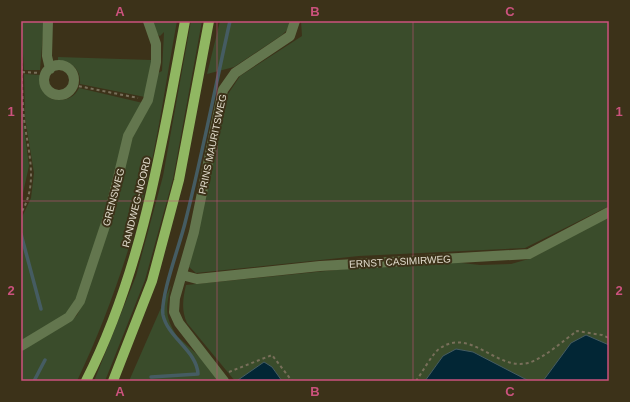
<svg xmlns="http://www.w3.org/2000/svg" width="630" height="402" font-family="Arial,sans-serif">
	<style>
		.green { fill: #3a4c2b }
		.water { fill: #022635; stroke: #455c62 }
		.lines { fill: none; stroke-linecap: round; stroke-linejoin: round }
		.stream { stroke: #455c62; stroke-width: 3.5 }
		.path { stroke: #786f5a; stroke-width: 2; stroke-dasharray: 3 3; stroke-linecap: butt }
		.minor { stroke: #63764e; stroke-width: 10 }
		.major { stroke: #90b762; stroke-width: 10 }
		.grid { fill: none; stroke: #cb527d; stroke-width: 1; stroke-opacity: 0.55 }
		.labels { text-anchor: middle; stroke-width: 4; stroke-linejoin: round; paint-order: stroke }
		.street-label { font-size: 10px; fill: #e1dbcc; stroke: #3c3219 }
		.neatline { fill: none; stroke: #cb527d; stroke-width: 1.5 }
		.grid-label { font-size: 13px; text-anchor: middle; font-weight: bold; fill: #cb527d }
	</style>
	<rect width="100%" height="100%" fill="#3c3219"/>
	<path class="green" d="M 21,21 L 44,21 L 40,70 L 24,70 Z
		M 151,21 L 177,21 C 166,80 158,141 143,199 C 126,262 105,322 77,381 L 21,381 L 21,351 L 73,319 L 77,315 L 84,302 L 133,136 L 151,104 L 158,73 L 162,71 L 164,32 L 160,36 L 156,34 Z
		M 191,21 L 202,21 L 173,179 L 145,280 L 105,381 L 94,381 L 136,276 L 163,176 Z
		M 220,21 L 291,21 L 287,30 L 282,35 L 234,67 L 207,74 Z
		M 301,21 L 609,21 L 609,206 L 525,248 L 359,256 L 196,273 L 189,267 L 228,94 L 240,76 L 302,36 Z
		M 58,57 L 152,60 L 145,97 L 80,84 C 81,69 72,62 58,60 Z
		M 24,74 L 41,75 L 41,88 L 51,99 C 63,101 73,100 79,88 L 143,103 L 79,294 L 66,314 L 21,341 L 21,219 L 31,198 L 34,173 L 25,118 Z
		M 21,103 L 29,166 L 21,202 Z
		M 609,215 L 609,345 L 586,335 L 571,343 L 543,381 L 529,381 L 473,352 L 443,356 L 425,381 L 282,381 L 272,367 L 239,380 L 239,381 L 235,381 L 187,323 C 181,310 183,298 186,285 L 435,260 L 480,265 L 511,264 L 532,258 Z
		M 171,285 C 166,308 164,316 177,336 L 211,367 L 222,381 L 129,381 Z"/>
	<path class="water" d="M 586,335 L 609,345 L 609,381 L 543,381 L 571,343 Z
		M 456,349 L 473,352 L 529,381 L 425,381 L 443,356 Z
		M 264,362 L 272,367 L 282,381 L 239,381 L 238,380 Z"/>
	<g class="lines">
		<path class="stream" d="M 21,234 L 41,309
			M 151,377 L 198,374 C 197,351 168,338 163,315 C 160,297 180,244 185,223 C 202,156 215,88 230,21
			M 34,381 L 45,360"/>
		<path class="path" d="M 21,54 C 22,76 22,98 24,119 C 28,152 39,183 21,213
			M 22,72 L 40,73
			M 73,85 L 138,98
			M 229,372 L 272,355 L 292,381
			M 416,381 C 422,373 432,354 439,349 C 470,326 496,371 528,363 C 543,359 564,340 577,331 L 602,335 L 609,338"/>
		<path class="minor" d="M 48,21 L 47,56 L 50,69
			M44 80a15 15 0 1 1 30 0a15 15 0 1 1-30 0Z
			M 182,275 L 197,279 L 320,266 L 529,254 L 609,212
			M 21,346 L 69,317 L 80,301 L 110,211 L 128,136 L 148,100 L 156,62 L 156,44 L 148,21
			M 224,381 L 179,323 L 174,312 L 175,298 L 194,232 L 223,90 L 235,73 L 290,36 L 295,21"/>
		<path class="major" d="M 86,381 C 143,269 162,143 185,21
			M 113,381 L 152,281 L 179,180 L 209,21"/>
	</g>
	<path class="grid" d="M 217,21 L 217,381M 413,21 L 413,381M 21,201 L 609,201"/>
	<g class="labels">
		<g class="street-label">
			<text transform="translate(212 144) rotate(-78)" y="4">PRINS MAURITSWEG</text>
			<text transform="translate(113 197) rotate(-75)" y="4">GRENSWEG</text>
			<text transform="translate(136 202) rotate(-76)" y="4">RANDWEG-NOORD</text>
			<text transform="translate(400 261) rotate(-3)" y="4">ERNST CASIMIRWEG</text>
		</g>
	</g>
	<rect width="630" height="402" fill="none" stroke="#3c3219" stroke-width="44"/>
	<rect x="22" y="22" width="586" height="358" class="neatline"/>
	<g class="grid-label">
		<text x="120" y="16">A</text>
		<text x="315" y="16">B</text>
		<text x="510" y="16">C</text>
		<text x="11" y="116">1</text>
		<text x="619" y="116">1</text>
		<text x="11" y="295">2</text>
		<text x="619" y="295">2</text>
		<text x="120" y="396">A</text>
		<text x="315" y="396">B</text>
		<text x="510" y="396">C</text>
	</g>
</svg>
